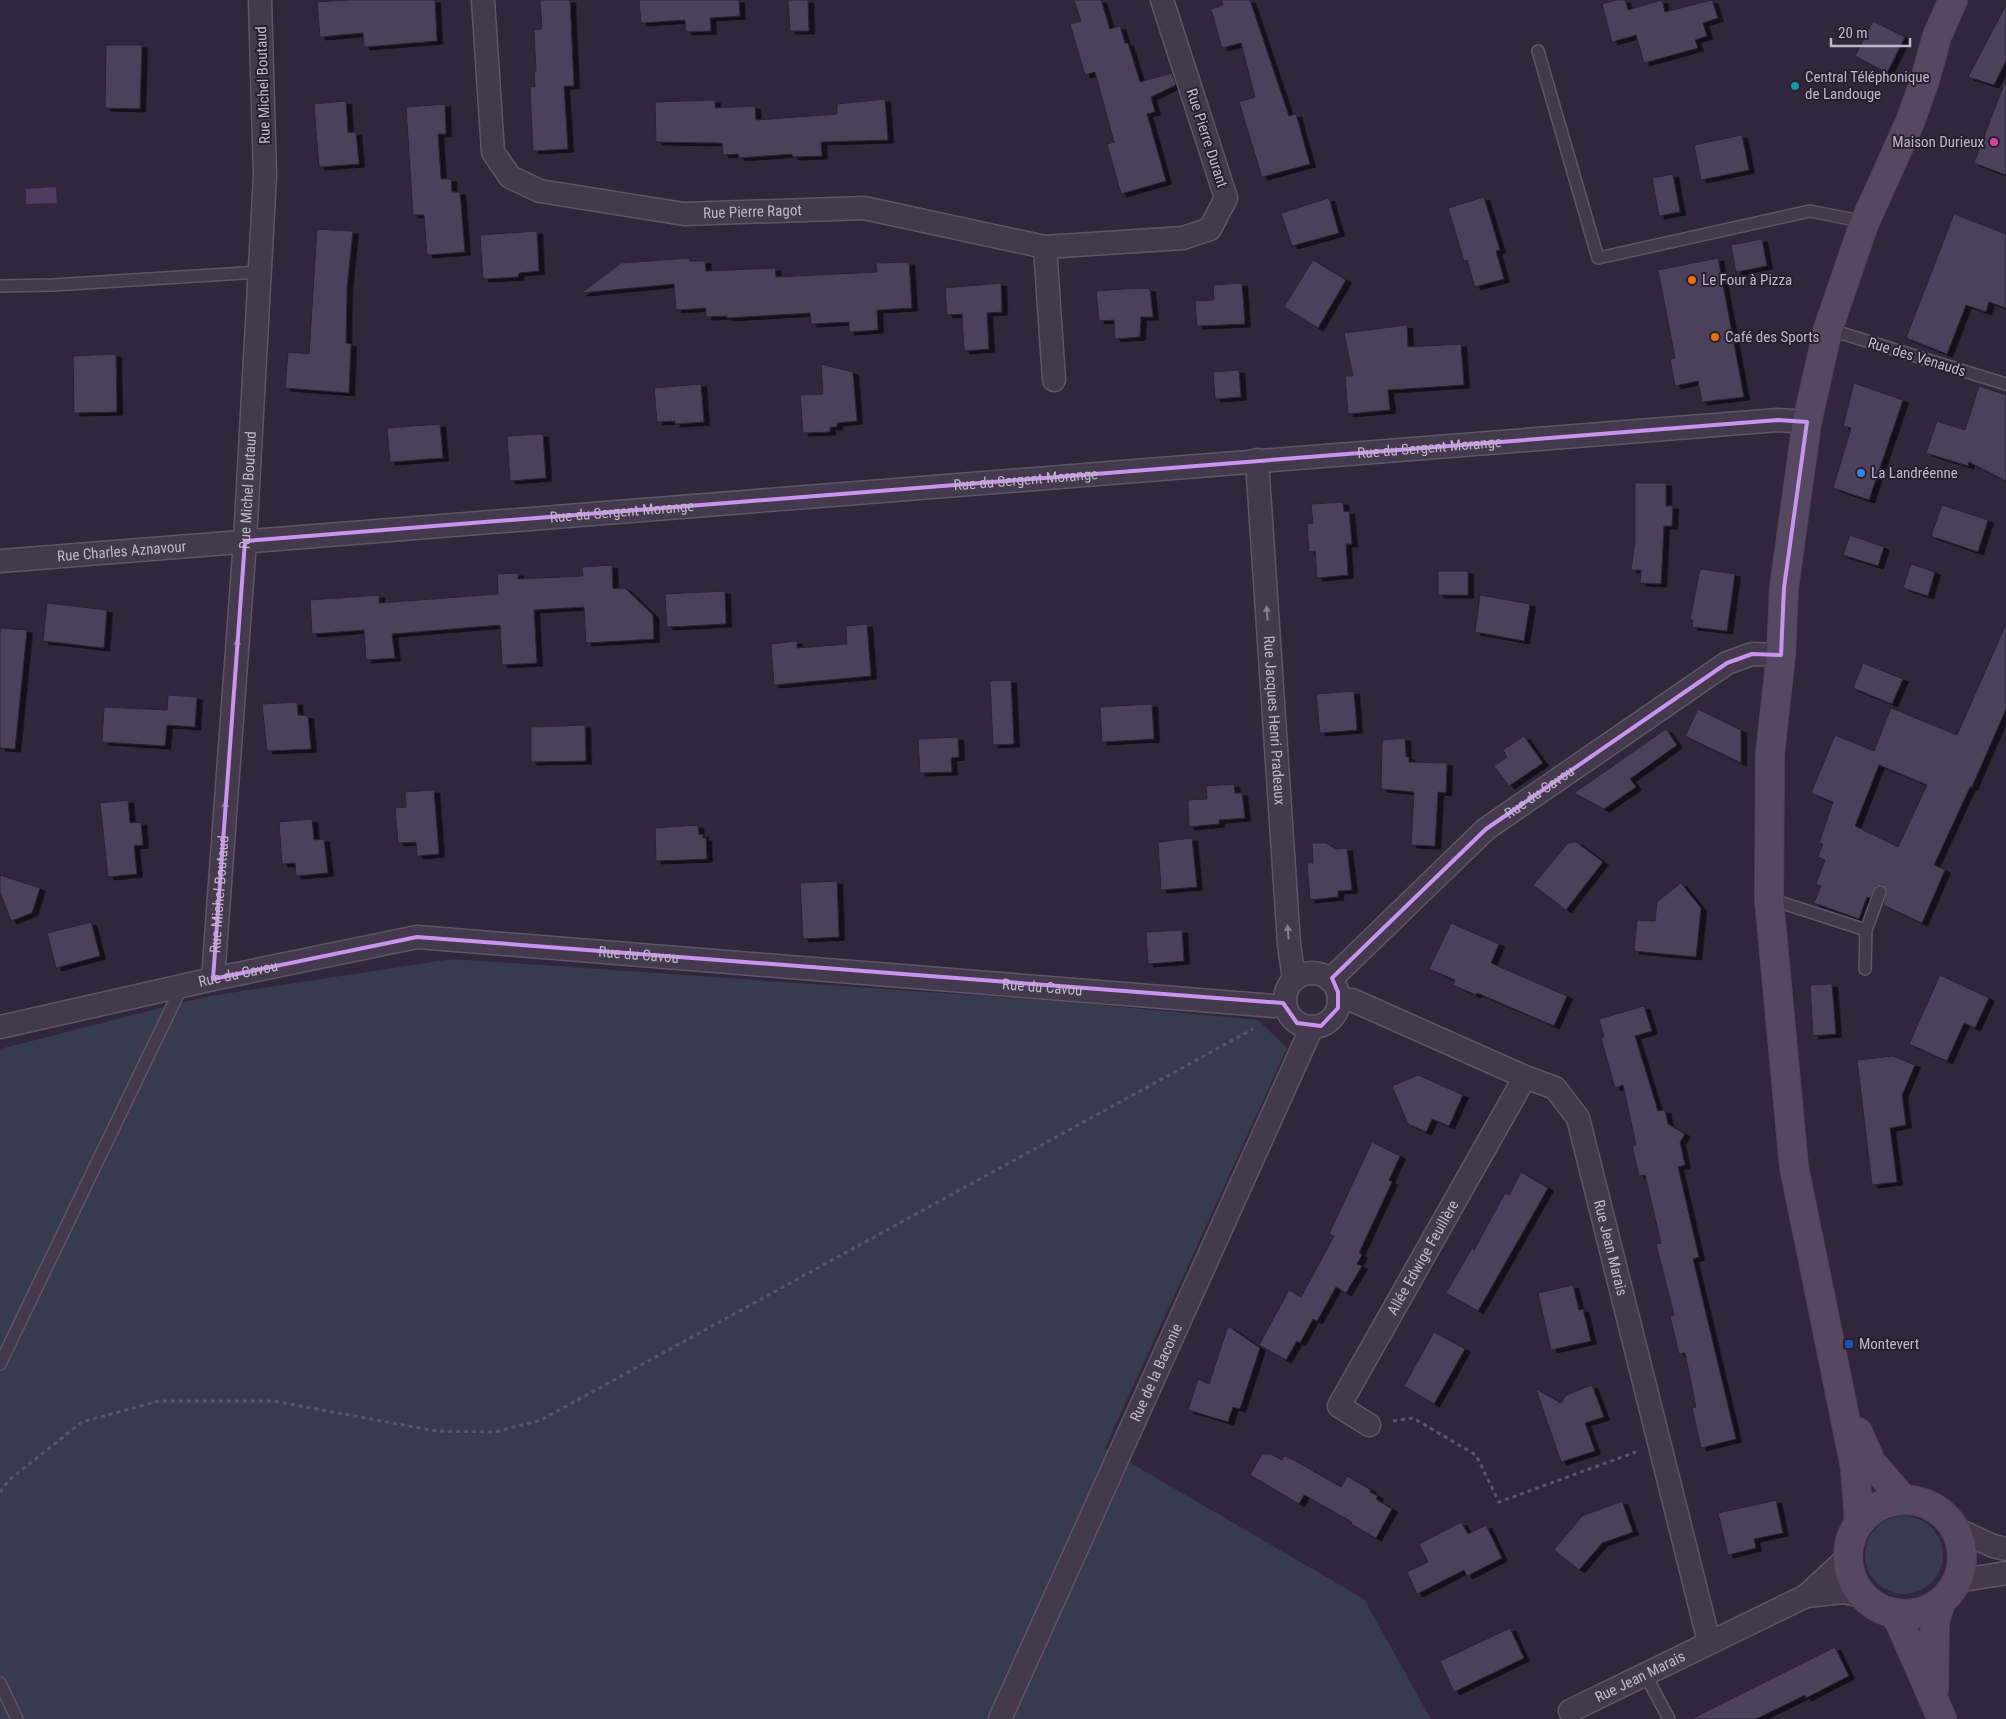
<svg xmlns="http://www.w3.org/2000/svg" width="2006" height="1719" font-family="'Roboto Condensed',sans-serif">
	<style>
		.green { fill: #363b4e }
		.water { fill: #4f3a60 }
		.building { fill: #4e415a; stroke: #2c2134; fill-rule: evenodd; filter: url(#shadow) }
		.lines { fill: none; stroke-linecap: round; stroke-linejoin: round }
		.service-casing { stroke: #605568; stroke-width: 14 }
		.minor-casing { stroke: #605568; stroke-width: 25 }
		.secondary-casing { stroke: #4e4356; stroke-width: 30 }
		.path { stroke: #59566b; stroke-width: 3; stroke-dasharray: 4 4; stroke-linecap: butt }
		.service { stroke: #453a4d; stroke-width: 11 }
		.minor { stroke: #453a4d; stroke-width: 22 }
		.secondary { stroke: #564860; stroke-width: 28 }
		.oneway { fill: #897e91 }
		.marked { fill: none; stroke: #c993f0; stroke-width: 4; stroke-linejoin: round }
		.culture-dot { fill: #0f9aa8; stroke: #2a1f32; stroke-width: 2 }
		.hotel-dot { fill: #d1479c; stroke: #2a1f32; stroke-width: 2 }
		.food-dot { fill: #e8710a; stroke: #2a1f32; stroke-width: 2 }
		.shop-dot { fill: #3f7fe0; stroke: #2a1f32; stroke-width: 2 }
		.transit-dot { fill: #1a4fb4; stroke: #2a1f32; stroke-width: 2 }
		.labels { text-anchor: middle; stroke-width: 4; stroke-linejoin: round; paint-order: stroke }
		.poi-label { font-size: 15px; fill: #c0b6c8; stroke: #2a1f32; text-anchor: start }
		.street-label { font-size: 15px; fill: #c0b6c8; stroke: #2a1f32 }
	</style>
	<defs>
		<filter id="shadow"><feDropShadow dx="5.5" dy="3" stdDeviation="0" flood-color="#0009"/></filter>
	</defs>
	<rect width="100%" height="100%" fill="#32263d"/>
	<path class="green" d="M 452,959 L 1059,1001 L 1258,1020 L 1287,1048 L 1105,1448 L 1364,1599 L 1431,1719 L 0,1719 L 0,1049 L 204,997 Z
		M1865 1555a39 39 0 1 1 78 0a39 39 0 1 1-78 0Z"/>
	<path class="water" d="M 56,187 L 57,203 L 26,204 L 26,189 Z"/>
	<path class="building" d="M 349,0 L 435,0 L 437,41 L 364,47 L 363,33 L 320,37 L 317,2 Z
		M 540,0 L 570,0 L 574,86 L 564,86 L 568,149 L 533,151 L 530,87 L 535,87 L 534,71 L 536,71 L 534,30 L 542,29 Z
		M 639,0 L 739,0 L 740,16 L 710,18 L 711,31 L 686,32 L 685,20 L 641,23 Z
		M 788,0 L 808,0 L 809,31 L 790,31 Z
		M 1074,0 L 1101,0 L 1110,29 L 1120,26 L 1125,43 L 1128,43 L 1140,82 L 1172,73 L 1176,85 L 1151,97 L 1155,112 L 1147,114 L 1166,181 L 1121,194 L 1107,144 L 1114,142 L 1095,72 L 1085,75 L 1070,24 L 1081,21 Z
		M 1221,0 L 1250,0 L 1289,116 L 1296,114 L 1310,164 L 1262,177 L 1239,102 L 1255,97 L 1241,43 L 1222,48 L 1211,9 L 1223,5 Z
		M 1616,0 L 1625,0 L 1628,10 L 1662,0 L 1665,12 L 1712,0 L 1718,18 L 1703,23 L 1707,36 L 1695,40 L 1698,48 L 1644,63 L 1636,35 L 1612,42 L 1602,4 Z
		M 2006,5 L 2006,61 L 1994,85 L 1968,77 Z
		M 1873,21 L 1905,37 L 1887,73 L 1855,56 Z
		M 106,45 L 142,45 L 140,109 L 105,108 Z
		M 2004,84 L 2006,84 L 2006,175 L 1974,163 Z
		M 885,99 L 888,140 L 821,142 L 822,156 L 793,157 L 792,154 L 739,158 L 738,154 L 723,155 L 722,143 L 656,142 L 655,102 L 715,100 L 715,108 L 755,106 L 756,120 L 837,114 L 837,104 Z
		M 346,101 L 348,133 L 356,132 L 359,164 L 319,167 L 314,104 Z
		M 445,104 L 446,134 L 438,134 L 441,179 L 451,179 L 452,192 L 460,192 L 465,252 L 427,255 L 424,215 L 413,215 L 406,107 Z
		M 1742,135 L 1749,170 L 1701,180 L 1694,145 Z
		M 1673,174 L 1680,212 L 1659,216 L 1652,178 Z
		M 1484,197 L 1500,250 L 1496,251 L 1504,279 L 1475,287 L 1467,260 L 1464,261 L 1448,208 Z
		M 1329,198 L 1339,233 L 1292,246 L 1281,213 Z
		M 1954,214 L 2006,234 L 2006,308 L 1989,302 L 1986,312 L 1966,305 L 1947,354 L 1906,338 Z
		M 317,229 L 353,231 L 347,287 L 346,343 L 351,344 L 349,393 L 285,388 L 288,352 L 309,354 Z
		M 537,231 L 539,271 L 519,273 L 518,277 L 483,279 L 480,235 Z
		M 1762,239 L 1767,266 L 1736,272 L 1731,245 Z
		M 690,258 L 690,261 L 705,261 L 706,271 L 775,268 L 776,277 L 877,272 L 876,263 L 909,262 L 912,308 L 877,310 L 878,330 L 849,332 L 849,322 L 811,324 L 810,313 L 727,318 L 727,316 L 706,317 L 706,308 L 676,310 L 674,284 L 581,293 L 621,263 Z
		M 1718,258 L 1744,397 L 1702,402 L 1698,381 L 1675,386 L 1670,359 L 1675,358 L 1658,270 Z
		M 1313,260 L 1346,280 L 1318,328 L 1284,307 Z
		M 1001,283 L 1002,312 L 987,313 L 989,349 L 964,351 L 962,314 L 947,315 L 945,288 Z
		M 1242,283 L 1245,324 L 1197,326 L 1195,301 L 1214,300 L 1213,285 Z
		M 1139,288 L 1150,289 L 1153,317 L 1141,317 L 1140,337 L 1115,339 L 1114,320 L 1099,321 L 1096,291 Z
		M 1407,325 L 1408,347 L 1461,344 L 1464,385 L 1388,390 L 1390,410 L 1348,414 L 1345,376 L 1353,376 L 1344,333 Z
		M 116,354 L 117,412 L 74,413 L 73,356 Z
		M 821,364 L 853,372 L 857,421 L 837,423 L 837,427 L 830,427 L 830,432 L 803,433 L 800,395 L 823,394 Z
		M 1239,370 L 1241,397 L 1215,399 L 1213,372 Z
		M 1854,383 L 1903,400 L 1869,500 L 1833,488 L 1851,428 L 1843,426 Z
		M 701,384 L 704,422 L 675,424 L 675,421 L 657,422 L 654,388 Z
		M 1979,386 L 2006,395 L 2006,481 L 1969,462 L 1968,466 L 1926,453 L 1937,421 L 1965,430 Z
		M 440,424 L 443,458 L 390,462 L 387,428 Z
		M 543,434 L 546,478 L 510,481 L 507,436 Z
		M 1635,483 L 1666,483 L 1666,506 L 1673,506 L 1672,526 L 1664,526 L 1661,584 L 1640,583 L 1641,570 L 1631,570 L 1635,541 Z
		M 1343,502 L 1344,512 L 1349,511 L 1352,544 L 1346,544 L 1348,575 L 1317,578 L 1315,551 L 1309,552 L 1307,524 L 1313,523 L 1311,504 Z
		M 1942,505 L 1988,520 L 1978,552 L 1931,536 Z
		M 1850,535 L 1884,547 L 1878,566 L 1843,555 Z
		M 1911,564 L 1935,572 L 1928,596 L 1903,588 Z
		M 612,565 L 613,589 L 625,588 L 653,615 L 654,639 L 586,643 L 584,607 L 534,610 L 537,663 L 502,665 L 500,625 L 392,634 L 395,658 L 366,660 L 364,630 L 312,634 L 310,600 L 379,595 L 379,603 L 498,594 L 497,574 L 518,573 L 518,579 L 583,576 L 582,567 Z
		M 1700,569 L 1735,574 L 1727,631 L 1692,627 L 1693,620 L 1690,620 Z
		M 1438,571 L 1468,571 L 1468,595 L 1438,595 Z
		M 725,591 L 726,624 L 667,627 L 665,594 Z
		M 1480,595 L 1530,604 L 1524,641 L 1475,632 Z
		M 47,603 L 107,610 L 104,648 L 43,641 Z
		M 867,624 L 871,676 L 774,685 L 771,644 L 797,641 L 797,648 L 847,644 L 846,626 Z
		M 2006,624 L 2006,709 L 1972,787 L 1970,787 L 1934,865 L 1945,870 L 1922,923 L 1883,905 L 1887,891 L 1882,885 L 1876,886 L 1870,898 L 1867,897 L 1859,919 L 1814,903 L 1821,886 L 1816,884 L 1825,860 L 1818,857 L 1823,844 L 1819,843 L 1833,802 L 1811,793 L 1835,735 L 1874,751 L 1891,708 L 1957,735 ZM 1879,765 L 1927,785 L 1898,847 L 1855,826 Z
		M 0,628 L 27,630 L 15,749 L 0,748 Z
		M 1863,663 L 1903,679 L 1892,704 L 1853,688 Z
		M 1011,680 L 1014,744 L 993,745 L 990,681 Z
		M 1354,691 L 1357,730 L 1320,733 L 1316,694 Z
		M 168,695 L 197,697 L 195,727 L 167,725 L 165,746 L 102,742 L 104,707 L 167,710 Z
		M 297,702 L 298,715 L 308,716 L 311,749 L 267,751 L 262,704 Z
		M 1152,704 L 1154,739 L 1102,742 L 1100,707 Z
		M 1698,709 L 1741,730 L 1741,763 L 1685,736 Z
		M 585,725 L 586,761 L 531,762 L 531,727 Z
		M 1666,729 L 1677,745 L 1630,779 L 1636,787 L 1604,809 L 1574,793 Z
		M 1524,736 L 1543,763 L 1509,786 L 1494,766 L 1507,757 L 1503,750 Z
		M 958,737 L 959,757 L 951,758 L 952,772 L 920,773 L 918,739 Z
		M 1405,738 L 1406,757 L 1409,757 L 1409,762 L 1447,763 L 1446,793 L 1438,792 L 1435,846 L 1411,845 L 1414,792 L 1381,789 L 1382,740 Z
		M 1234,784 L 1235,793 L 1242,793 L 1245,818 L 1219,820 L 1219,824 L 1189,827 L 1188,800 L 1207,799 L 1206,786 Z
		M 434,790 L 439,854 L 417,856 L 416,842 L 398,843 L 395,808 L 406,807 L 405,792 Z
		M 128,800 L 130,823 L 141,822 L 143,845 L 134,846 L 137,874 L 108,877 L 100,803 Z
		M 312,819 L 314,840 L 324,839 L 328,873 L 296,876 L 295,863 L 282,864 L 279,822 Z
		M 698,825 L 699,835 L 703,834 L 703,838 L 706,838 L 707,859 L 656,861 L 655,828 Z
		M 1192,838 L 1197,887 L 1161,890 L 1158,842 Z
		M 1576,842 L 1603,862 L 1566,910 L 1533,885 L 1568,843 Z
		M 1312,843 L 1326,843 L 1336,849 L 1347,848 L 1352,890 L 1338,891 L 1338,897 L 1310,900 L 1307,863 L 1313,863 Z
		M 0,875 L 40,888 L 32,913 L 11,921 L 0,892 Z
		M 837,881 L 839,937 L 803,939 L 800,883 Z
		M 1681,883 L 1701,908 L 1696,957 L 1634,951 L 1637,920 L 1655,921 L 1657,902 Z
		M 91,922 L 100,956 L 56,968 L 47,933 Z
		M 1451,923 L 1499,944 L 1491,963 L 1567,996 L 1554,1026 L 1477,993 L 1476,995 L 1453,985 L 1455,980 L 1429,969 Z
		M 1182,930 L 1184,961 L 1148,964 L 1146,932 Z
		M 1940,975 L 1989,998 L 1975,1028 L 1964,1023 L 1947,1061 L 1909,1044 Z
		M 1832,984 L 1836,1034 L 1813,1036 L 1810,985 Z
		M 1644,1006 L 1652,1031 L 1635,1036 L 1658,1111 L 1665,1110 L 1668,1124 L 1685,1134 L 1680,1142 L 1685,1165 L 1678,1167 L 1699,1257 L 1693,1259 L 1736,1439 L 1701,1448 L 1692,1408 L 1696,1407 L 1685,1353 L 1679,1354 L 1670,1316 L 1674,1315 L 1656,1244 L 1661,1243 L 1645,1175 L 1639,1176 L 1632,1146 L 1636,1145 L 1623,1085 L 1615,1088 L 1601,1038 L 1604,1037 L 1599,1019 Z
		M 1893,1056 L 1915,1065 L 1902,1095 L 1906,1125 L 1890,1128 L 1897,1182 L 1872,1185 L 1857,1060 Z
		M 1418,1075 L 1463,1095 L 1449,1126 L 1432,1119 L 1426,1132 L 1408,1124 L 1392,1086 Z
		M 1372,1142 L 1400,1156 L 1389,1180 L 1392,1182 L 1359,1253 L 1362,1255 L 1357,1264 L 1362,1266 L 1346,1293 L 1336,1287 L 1317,1321 L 1313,1319 L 1300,1343 L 1297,1341 L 1286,1360 L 1259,1345 L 1289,1290 L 1301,1297 L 1334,1236 L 1329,1234 Z
		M 1521,1172 L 1548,1188 L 1478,1311 L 1446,1293 L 1472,1248 L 1474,1250 L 1505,1193 L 1509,1195 Z
		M 1573,1285 L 1579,1310 L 1583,1309 L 1591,1341 L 1551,1350 L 1538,1293 Z
		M 1228,1326 L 1260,1348 L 1240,1409 L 1233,1407 L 1228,1422 L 1188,1410 L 1198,1379 L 1209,1384 Z
		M 1434,1332 L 1465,1349 L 1434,1404 L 1404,1386 Z
		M 1592,1385 L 1604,1417 L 1585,1423 L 1595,1451 L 1561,1462 L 1536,1389 L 1561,1403 L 1566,1395 Z
		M 1262,1454 L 1271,1454 L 1282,1460 L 1284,1456 L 1294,1460 L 1341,1487 L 1347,1476 L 1371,1490 L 1370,1492 L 1378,1496 L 1376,1499 L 1392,1509 L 1376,1538 L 1351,1524 L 1352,1522 L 1304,1495 L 1299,1504 L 1250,1475 Z
		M 1776,1500 L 1783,1533 L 1754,1539 L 1756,1548 L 1728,1555 L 1718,1513 Z
		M 1622,1501 L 1633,1532 L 1602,1543 L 1579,1570 L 1554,1550 L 1582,1516 Z
		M 1461,1522 L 1468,1534 L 1486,1525 L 1502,1558 L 1467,1576 L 1464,1570 L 1417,1594 L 1407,1572 L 1428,1562 L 1419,1544 Z
		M 1510,1628 L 1524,1658 L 1454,1692 L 1440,1661 Z
		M 1835,1647 L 1849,1676 L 1806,1698 L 1805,1695 L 1756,1719 L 1691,1719 Z"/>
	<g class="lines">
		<defs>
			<path id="service" d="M 1538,51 L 1598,258 L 1810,211 L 1850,219 L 1864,224
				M 0,286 L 53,285 L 260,272
				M 1828,329 L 2006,384
				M 1770,899 L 1866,930
				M 1865,969 L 1866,930 L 1880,892
				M 0,1364 L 182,986
				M 1645,1674 L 1669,1719
				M 0,1683 L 17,1719"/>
			<g id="minor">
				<path id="s1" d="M 483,0 L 493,152 L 510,177 L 540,191 L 684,214 L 864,208 L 1045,247 L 1054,380"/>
				<path d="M 1045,247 L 1183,238 L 1210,229 L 1226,198 L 1162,0"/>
				<path id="s2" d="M 1257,460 L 1289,944 L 1294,980"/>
				<path id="s3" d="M 0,561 L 1778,420 L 1807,422"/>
				<circle cx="1312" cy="1000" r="27"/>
				<path id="s4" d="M 213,979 L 245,541 L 265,176 L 260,0"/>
				<path id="s5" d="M 1330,980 L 1486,829 L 1727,663 L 1752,654 L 1781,655"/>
				<path id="s6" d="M 1339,1000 L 1352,1000 L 1525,1077 L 1555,1088 L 1578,1118 L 1709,1642"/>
				<path id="s7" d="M 0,1027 L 213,979 L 417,937 L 1274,1006 L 1285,1003"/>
				<path id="s8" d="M 1369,1425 L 1339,1406 L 1525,1077"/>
				<path d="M 1954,1528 L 1993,1546 L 2006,1549"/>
				<path d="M 1957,1581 L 2006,1573"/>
				<path d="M 1806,1596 L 1848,1557"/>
				<path id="s9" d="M 1570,1711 L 1806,1596 L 1844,1592 L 1863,1596"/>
				<path id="s10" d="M 1000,1719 L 1312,1027"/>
			</g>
			<path id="secondary" d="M 1858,1432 L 1871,1462 L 1903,1499
				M1848 1557a57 57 0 1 1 114 0a57 57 0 1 1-114 0Z
				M 1859,1522 L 1855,1467 L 1794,1167 L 1769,899 L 1770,754 L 1781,655 L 1784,588 L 1807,422 L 1828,329 L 1864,224 L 1910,122 L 1925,80 L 1937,36 L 1953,0
				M 1893,1613 L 1900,1623 L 1942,1719
				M 1934,1689 L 1935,1621 L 1941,1602"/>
		</defs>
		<use href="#service" class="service-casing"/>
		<use href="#minor" class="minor-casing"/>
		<use href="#secondary" class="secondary-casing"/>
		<path class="path" d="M 1393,1421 L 1413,1418 L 1476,1455 L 1499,1502 L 1636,1452
			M 0,1492 L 9,1480 L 82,1422 L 159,1401 L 273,1401 L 436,1431 L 495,1432 L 541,1420 L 1253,1029"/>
		<use href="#service" class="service"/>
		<use href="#minor" class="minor"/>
		<use href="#secondary" class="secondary"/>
	</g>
	<defs><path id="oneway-solid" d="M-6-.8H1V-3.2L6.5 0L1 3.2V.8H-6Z" transform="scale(1.25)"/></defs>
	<g class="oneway">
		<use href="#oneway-solid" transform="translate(1267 613) rotate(-94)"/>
		<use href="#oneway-solid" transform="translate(237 646) rotate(-86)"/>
		<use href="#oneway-solid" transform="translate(225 808) rotate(-86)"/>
		<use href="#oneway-solid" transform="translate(1288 932) rotate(-94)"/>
	</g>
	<path class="marked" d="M 1778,420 L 1807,422 L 1784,588 L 1781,655 L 1752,654 L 1727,663 L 1486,829 L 1332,978 L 1338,992 L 1338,1008 L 1321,1026 L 1297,1023 L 1283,1003 L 417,937 L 213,979 L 245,541 Z"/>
	<circle class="culture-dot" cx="1795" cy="86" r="5"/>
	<circle class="hotel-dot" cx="1994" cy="142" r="5"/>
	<g class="food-dot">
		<circle cx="1692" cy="280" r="5"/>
		<circle cx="1715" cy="337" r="5"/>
	</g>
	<circle class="shop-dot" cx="1861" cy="473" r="5"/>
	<rect class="transit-dot" x="1844" y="1339" width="10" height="10" rx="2.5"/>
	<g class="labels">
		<g class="poi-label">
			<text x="1805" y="82">Central Téléphonique<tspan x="1805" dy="17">de Landouge</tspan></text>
			<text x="1984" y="147" text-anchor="end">Maison Durieux</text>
			<text x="1702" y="285">Le Four à Pizza</text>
			<text x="1725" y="342">Café des Sports</text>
			<text x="1871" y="478">La Landréenne</text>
			<text x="1859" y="1349">Montevert</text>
		</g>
		<g class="street-label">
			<text transform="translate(263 85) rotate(-92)" y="5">Rue Michel Boutaud</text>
			<text transform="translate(1207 138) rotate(72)" y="5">Rue Pierre Durant</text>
			<text dy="5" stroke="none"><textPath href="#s1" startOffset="430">Rue Pierre Ragot</textPath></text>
			<text transform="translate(1917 357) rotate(17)" y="5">Rue des Venauds</text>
			<text dy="5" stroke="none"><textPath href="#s3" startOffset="1434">Rue du Sergent Morange</textPath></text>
			<text dy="5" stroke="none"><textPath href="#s3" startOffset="1029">Rue du Sergent Morange</textPath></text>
			<text dy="5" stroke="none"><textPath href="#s4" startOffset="490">Rue Michel Boutaud</textPath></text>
			<text dy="5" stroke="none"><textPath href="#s3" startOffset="624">Rue du Sergent Morange</textPath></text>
			<text dy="5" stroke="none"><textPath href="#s3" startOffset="122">Rue Charles Aznavour</textPath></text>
			<text dy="5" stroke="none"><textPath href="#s2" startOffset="261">Rue Jacques Henri Pradeaux</textPath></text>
			<text dy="5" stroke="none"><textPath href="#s5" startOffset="282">Rue du Cavou</textPath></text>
			<text dy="5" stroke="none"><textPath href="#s4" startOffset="85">Rue Michel Boutaud</textPath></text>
			<text dy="5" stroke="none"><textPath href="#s7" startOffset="649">Rue du Cavou</textPath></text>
			<text dy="5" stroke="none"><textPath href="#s7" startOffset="244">Rue du Cavou</textPath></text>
			<text dy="5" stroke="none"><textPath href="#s7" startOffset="1054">Rue du Cavou</textPath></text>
			<text dy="5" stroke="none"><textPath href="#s6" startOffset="406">Rue Jean Marais</textPath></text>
			<text dy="5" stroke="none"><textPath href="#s8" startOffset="206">Allée Edwige Feuillère</textPath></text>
			<text dy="5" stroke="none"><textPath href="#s10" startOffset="380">Rue de la Baconie</textPath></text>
			<text dy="5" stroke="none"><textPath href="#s9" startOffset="78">Rue Jean Marais</textPath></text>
		</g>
	</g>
	<path d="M1831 38v8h79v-8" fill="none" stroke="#c0b6c8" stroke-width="2.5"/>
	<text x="1838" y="38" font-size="15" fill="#c0b6c8" stroke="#2a1f32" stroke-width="4" paint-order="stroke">20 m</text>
</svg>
